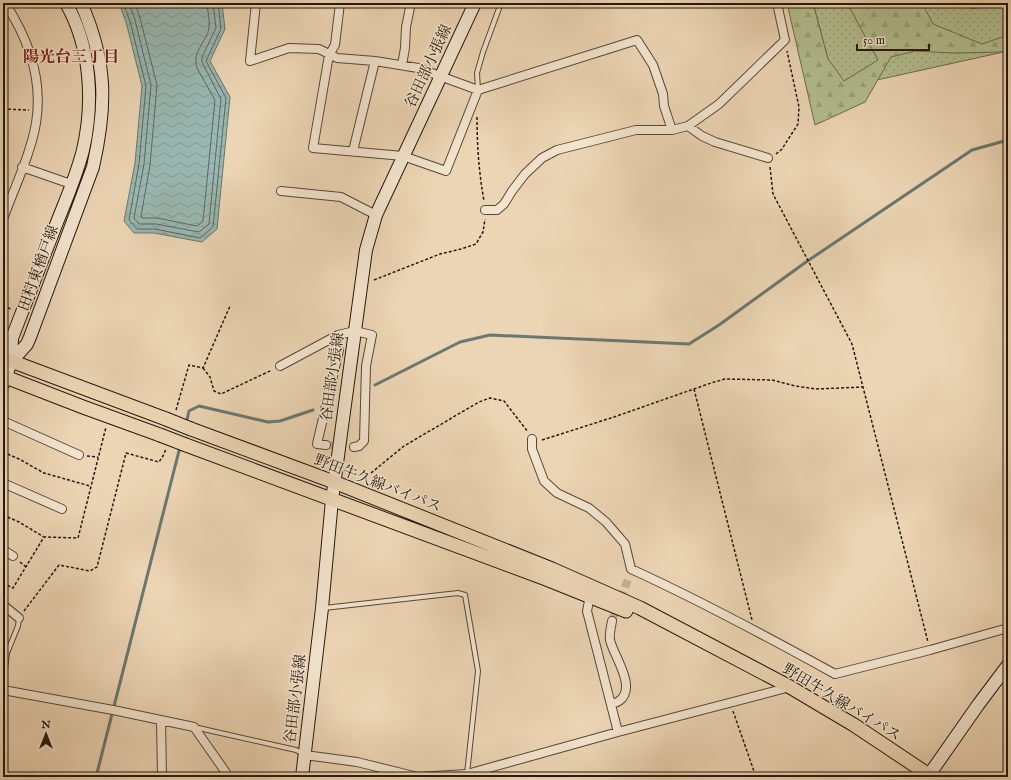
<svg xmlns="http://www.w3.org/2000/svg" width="1011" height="780" font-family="'IM FELL English','Noto Serif JP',serif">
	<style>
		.grass { fill: url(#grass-dots); stroke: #6c6b4f }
		.forest { fill: url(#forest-firs); stroke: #6c6b4f }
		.water { fill: url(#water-waves); stroke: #6a7870 }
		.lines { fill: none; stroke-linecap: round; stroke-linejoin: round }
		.shore { stroke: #5e6860; stroke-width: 1 }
		.stream { stroke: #6a7870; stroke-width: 3 }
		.street-tunnel { stroke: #c4af93; stroke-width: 8; stroke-dasharray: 8 4; stroke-linecap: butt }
		.lane-casing { stroke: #564738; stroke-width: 6 }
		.street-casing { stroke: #564738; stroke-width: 10 }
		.secondary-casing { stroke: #24180e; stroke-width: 14 }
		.primary-casing { stroke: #24180e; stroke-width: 15 }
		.path { stroke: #24180e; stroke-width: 1.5; stroke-dasharray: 3 2; stroke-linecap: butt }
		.lane { stroke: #f3e4ce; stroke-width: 4 }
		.street { stroke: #f3e4ce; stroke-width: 8 }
		.secondary { stroke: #f3e4ce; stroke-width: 12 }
		.primary { stroke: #ecd5b4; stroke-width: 13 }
		.primary-bridge-casing { stroke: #24180e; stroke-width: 15; stroke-linecap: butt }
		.primary-bridge { stroke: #ecd5b4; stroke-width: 13 }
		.labels { text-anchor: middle; stroke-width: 3; stroke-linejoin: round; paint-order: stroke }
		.street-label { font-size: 15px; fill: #24180e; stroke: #f3e4ce }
		.neighbourhood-label { font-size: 16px; font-weight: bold; fill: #7a1f14; stroke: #f3e4ce }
	</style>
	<defs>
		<pattern id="grass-dots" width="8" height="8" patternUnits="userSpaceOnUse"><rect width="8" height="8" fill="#b3be90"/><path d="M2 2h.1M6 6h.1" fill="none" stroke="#9aa37b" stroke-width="1.8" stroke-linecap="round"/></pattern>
		<pattern id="forest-firs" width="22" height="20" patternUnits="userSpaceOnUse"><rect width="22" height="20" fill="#b3be90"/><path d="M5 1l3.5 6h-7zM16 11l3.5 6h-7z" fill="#9aa37b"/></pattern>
		<pattern id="water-waves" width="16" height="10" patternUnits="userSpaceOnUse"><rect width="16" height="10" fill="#99b8b2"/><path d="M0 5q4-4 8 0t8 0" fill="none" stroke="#849d98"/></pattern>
	</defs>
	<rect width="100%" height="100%" fill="#ecd5b4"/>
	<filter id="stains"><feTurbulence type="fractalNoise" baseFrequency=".005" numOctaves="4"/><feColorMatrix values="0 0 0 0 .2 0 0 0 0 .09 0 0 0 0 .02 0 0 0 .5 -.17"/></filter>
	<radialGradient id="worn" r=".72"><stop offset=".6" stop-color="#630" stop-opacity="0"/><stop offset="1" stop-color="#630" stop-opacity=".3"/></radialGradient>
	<path class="grass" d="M 813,3 L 1008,3 L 1008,51 L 836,89 Z"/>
	<path class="forest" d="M 787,3 L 813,3 L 828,59 L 844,81 L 878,60 L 847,3 L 922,3 L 933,24 L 982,44 L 1008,35 L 1008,49 L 1003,52 L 954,53 L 915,51 L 891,57 L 865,102 L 815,125 Z"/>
	<path class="water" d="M 119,3 L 222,3 L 225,29 L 210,61 L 230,97 L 217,229 L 202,242 L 154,233 L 134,233 L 124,221 L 135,163 L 142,86 L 126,22 Z"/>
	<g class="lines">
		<path class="shore" d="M 123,3 L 130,21 L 146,86 L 139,164 L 129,220 L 137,229 L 155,229 L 200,238 L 213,227 L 226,98 L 206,61 L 221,29 L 218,3
			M 129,3 L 135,20 L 151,85 L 144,164 L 134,218 L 139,224 L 156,224 L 199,232 L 209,224 L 221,99 L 202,62 L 202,57 L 216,28 L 213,3
			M 135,3 L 140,18 L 157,85 L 150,165 L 141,216 L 142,218 L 157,218 L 197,226 L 203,221 L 215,100 L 197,68 C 191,51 209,40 209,26 C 210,18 207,10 207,3"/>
		<path class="stream" d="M 375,385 L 460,342 L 490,335 L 689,344 L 719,325 L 806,262 L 972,150 L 1008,140
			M 186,424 L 189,411 L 199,406 L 268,422 L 280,421 L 313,410
			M 96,777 L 180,447"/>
		<path class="street-tunnel" d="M 326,445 L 354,447
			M 612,621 L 629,577"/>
		<defs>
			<path id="lane" d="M 973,6 L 987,3
				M 478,90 L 477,73 L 483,52 L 501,3
				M 324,608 L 458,593 L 465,595 L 478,671 L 467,774
				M 3,684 L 7,653 L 18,626 L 19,618
				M 194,727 L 296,750 L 304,754"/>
			<path id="street" d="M 256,3 L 250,61 L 289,48 L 319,49 L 337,58 L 375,61 L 418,68 L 478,90 L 446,171 L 403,156 L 313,148 L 329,55 L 335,45 L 340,3
				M 402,65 L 405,48 L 406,27 L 411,3
				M 478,90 L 637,40 L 653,65 L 663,94 L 664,106 L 672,130
				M 688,126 L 719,104 L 785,40 L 777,3
				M 353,151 L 375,61
				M 22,167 L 71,184
				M 281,191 L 341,197 L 376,215
				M 485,210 L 497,210 L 504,204 L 512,191 L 525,174 L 542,158 L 557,150 L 636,130 L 672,130 L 688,126 L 702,136 L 715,142 L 768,158
				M 3,219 C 14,189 31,153 36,123 C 43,80 28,38 5,3
				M 280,366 L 338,335 L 355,331 L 372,335 L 366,366 L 364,441 L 359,446 L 354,447
				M 3,421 L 79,455
				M 532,439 L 532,449 L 544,481 L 557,493 L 589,508 L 606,522 L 625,544 L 631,569 C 701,601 768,637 835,674 L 930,650 L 1008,628
				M 326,445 L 317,444 L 339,350 L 333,338
				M 3,483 L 62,509
				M 3,550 L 13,556
				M 590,596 L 587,611 L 618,732
				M 3,605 L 19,618
				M 3,690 L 113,710 L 194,727 L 229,777
				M 611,704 C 613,703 617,703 619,701 C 638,688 613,655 610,640 C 609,634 611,627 612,621
				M 161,720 L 162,777
				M 305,755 L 357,762 L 418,777 L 467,774 L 618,732 L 790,687"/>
			<path id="secondary" d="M 11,362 L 27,344 L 30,337 L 93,167 C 107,105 107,62 81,3
				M 3,384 L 11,362 L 12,338 C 26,302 40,266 54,230 C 64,204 76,178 83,150 C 94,102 91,47 66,3
				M 929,775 L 978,705 L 1008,665
				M 302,777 L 322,608 L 332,500 L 366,250 L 376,215 L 475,3"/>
			<path id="primary" d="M 3,358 L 166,419
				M 3,376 L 83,407 L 160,435
				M 191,429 L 334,482 L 552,569 L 640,608 L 790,687 L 854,725 L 932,777
				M 186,445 L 546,579 L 626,611"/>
		</defs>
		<use href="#lane" class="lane-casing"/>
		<use href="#street" class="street-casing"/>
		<use href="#secondary" class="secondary-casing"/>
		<use href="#primary" class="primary-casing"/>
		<path class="path" d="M 3,109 L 29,110
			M 477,117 C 477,146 479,173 484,201
			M 776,154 L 782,149 L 798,124 L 799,107 L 787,51
			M 770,167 L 773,194 L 852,344 L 928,642
			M 374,280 L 440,254 L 461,249 L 476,244 L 483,232 L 485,219
			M 3,306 L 11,309
			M 203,368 L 210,377 L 214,391 L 221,394 L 272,370
			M 694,389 L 752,620
			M 176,410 L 189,365 L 203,368 L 230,306
			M 542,440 L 614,417 L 711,383 L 725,379 L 772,380 L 795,386 L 816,389 L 863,387
			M 3,452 L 19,459 L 44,473 L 90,486
			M 87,456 L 98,457
			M 371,473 L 404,446 L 479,402 L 490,398 L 504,401 L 528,432
			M 3,515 L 19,522 L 44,537
			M 20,562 L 26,567
			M 3,583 L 13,588 L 44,537 L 78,538 L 106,427
			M 24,611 L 59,565 L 90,571 L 97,567 L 126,453 L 159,462 L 163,456 L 166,449
			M 733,711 L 756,777"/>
		<use href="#lane" class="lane"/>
		<use href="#street" class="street"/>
		<use href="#secondary" class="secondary"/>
		<use href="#primary" class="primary"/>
		<defs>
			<path id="primary-bridge" d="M 166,419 L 191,429
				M 160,435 L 186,445"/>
		</defs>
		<use href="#primary-bridge" class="primary-bridge-casing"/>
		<use href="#primary-bridge" class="primary-bridge"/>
	</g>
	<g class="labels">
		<g class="street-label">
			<text transform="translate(428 66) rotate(-65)" y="5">谷田部小張線</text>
			<text transform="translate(38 268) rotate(-70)" y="5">田村東楢戸線</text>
			<text transform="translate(332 377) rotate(-82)" y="5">谷田部小張線</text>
			<text transform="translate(378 483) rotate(21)" y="5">野田牛久線バイパス</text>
			<text transform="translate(295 699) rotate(-83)" y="5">谷田部小張線</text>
			<text transform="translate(842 702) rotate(31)" y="5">野田牛久線バイパス</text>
		</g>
		<g class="neighbourhood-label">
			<text x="71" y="62">陽光台三丁目</text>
		</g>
	</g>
	<rect width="1011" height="780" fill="none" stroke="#ecd5b4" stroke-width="16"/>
	<rect x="4" y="4" width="1003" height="772" fill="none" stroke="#24180e" stroke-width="2"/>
	<rect x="8" y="8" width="995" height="764" fill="none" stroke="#24180e"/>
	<g transform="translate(46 734)" stroke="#f3e4ce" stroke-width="3" paint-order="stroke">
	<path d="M0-3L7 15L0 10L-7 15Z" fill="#24180e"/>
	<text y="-6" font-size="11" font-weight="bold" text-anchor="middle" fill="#24180e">N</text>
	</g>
	<path d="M857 44v6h72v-6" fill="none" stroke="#24180e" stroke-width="2"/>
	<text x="863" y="44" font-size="12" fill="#24180e" stroke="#f3e4ce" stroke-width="3" paint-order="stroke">50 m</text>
	<rect width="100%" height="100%" filter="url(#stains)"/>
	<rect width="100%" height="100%" fill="url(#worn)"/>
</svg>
